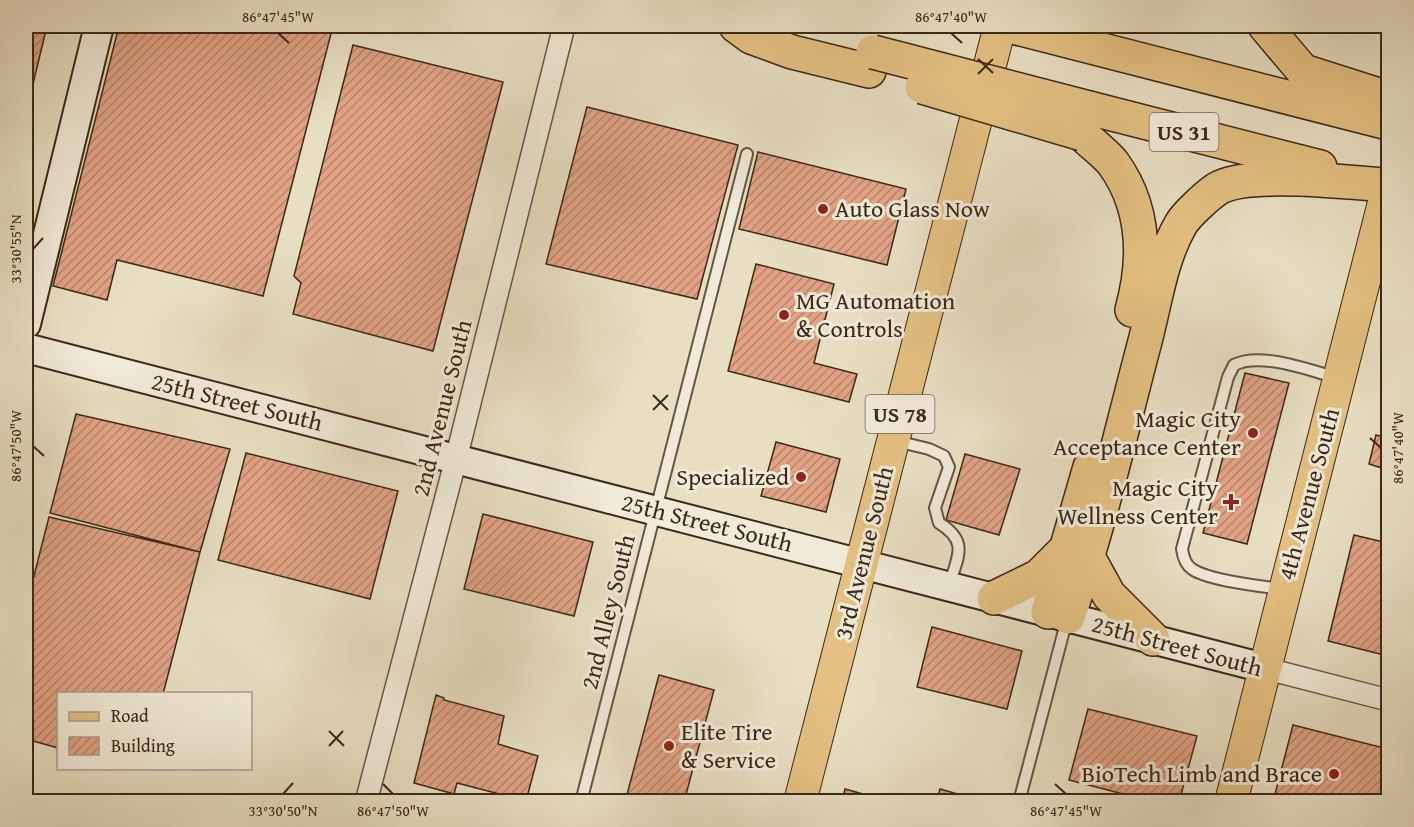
<svg xmlns="http://www.w3.org/2000/svg" width="1414" height="827" font-family="'Gentium Book Plus',serif">
	<style>
		.building { fill: url(#building-hatch); stroke: #3c2918; stroke-width: 1.5 }
		.lines { fill: none; stroke-linecap: round; stroke-linejoin: round }
		.lane-casing { stroke: #675643; stroke-width: 14 }
		.street-casing { stroke: #675643; stroke-width: 24 }
		.secondary-casing { stroke: #3c2918; stroke-width: 32 }
		.primary-casing { stroke: #3c2918; stroke-width: 34 }
		.highway-casing { stroke: #3c2918; stroke-width: 36 }
		.lane { stroke: #f0ead8; stroke-width: 10 }
		.street { stroke: #f0ead8; stroke-width: 21 }
		.secondary { stroke: #f0ead8; stroke-width: 28 }
		.primary { stroke: #e4c082; stroke-width: 32 }
		.highway { stroke: #e4c082; stroke-width: 33 }
		.highway-bridge-casing { stroke: #3c2918; stroke-width: 36; stroke-linecap: butt }
		.highway-bridge { stroke: #e4c082; stroke-width: 33 }
		.ticks { fill: none; stroke: #3c2918; stroke-width: 2 }
		.poi-dot { fill: #8f2418; stroke: #f0ead8; stroke-width: 2 }
		.labels { text-anchor: middle; stroke-width: 6; stroke-linejoin: round; paint-order: stroke }
		.shield { fill: #f0ead8; stroke: #726352; stroke-width: 1.5 }
		.shield-label { font-size: 22px; font-weight: bold; fill: #3c2918 }
		.poi-label { font-size: 24px; fill: #3c2918; stroke: #f0ead8; text-anchor: end }
		.street-label { font-size: 24px; fill: #3c2918; stroke: #f0ead8 }
		.neatline { fill: none; stroke: #3c2918; stroke-width: 2 }
		.ticks-label { font-size: 15px; text-anchor: middle; fill: #3c2918 }
	</style>
	<defs>
		<pattern id="building-hatch" width="6" height="6" patternUnits="userSpaceOnUse" patternTransform="scale(1.5)"><rect width="6" height="6" fill="#e1a384"/><path d="M-1 1l2-2M0 6l6-6M5 7l2-2" fill="none" stroke="#b8856b"/></pattern>
	</defs>
	<rect width="100%" height="100%" fill="#e8dfc3"/>
	<filter id="stains"><feTurbulence type="fractalNoise" baseFrequency=".00333" numOctaves="4"/><feColorMatrix values="0 0 0 0 .2 0 0 0 0 .09 0 0 0 0 .02 0 0 0 .5 -.17"/></filter>
	<radialGradient id="worn" r=".72"><stop offset=".6" stop-color="#630" stop-opacity="0"/><stop offset="1" stop-color="#630" stop-opacity=".3"/></radialGradient>
	<path class="building" d="M 26,26 L 47,26 L 26,113 Z
		M 119,26 L 333,26 L 263,296 L 117,260 L 107,300 L 53,286 Z
		M 353,45 L 503,82 L 433,351 L 293,314 L 301,283 L 294,276 Z
		M 587,107 L 738,145 L 697,299 L 546,264 Z
		M 758,152 L 906,189 L 887,265 L 739,229 Z
		M 756,264 L 834,284 L 814,363 L 857,374 L 849,402 L 728,371 Z
		M 1245,373 L 1289,383 L 1247,544 L 1203,533 Z
		M 1388,388 L 1388,417 L 1382,415 Z
		M 76,414 L 230,449 L 200,552 L 50,513 Z
		M 1376,435 L 1388,438 L 1388,470 L 1369,464 Z
		M 776,442 L 840,459 L 826,512 L 761,496 Z
		M 246,453 L 398,491 L 370,599 L 218,560 Z
		M 965,454 L 1020,469 L 999,535 L 946,520 Z
		M 483,514 L 593,542 L 574,616 L 464,589 Z
		M 49,517 L 200,552 L 163,694 L 58,694 L 58,748 L 26,739 L 26,607 Z
		M 1354,535 L 1388,543 L 1388,656 L 1328,641 Z
		M 932,627 L 1022,651 L 1007,709 L 917,687 Z
		M 659,675 L 714,690 L 684,802 L 625,802 Z
		M 436,695 L 444,698 L 444,700 L 504,716 L 498,744 L 538,756 L 526,801 L 457,783 L 454,794 L 414,783 Z
		M 1088,709 L 1197,736 L 1179,802 L 1154,802 L 1069,780 Z
		M 1293,725 L 1388,749 L 1388,802 L 1273,802 Z
		M 845,789 L 892,802 L 842,802 Z
		M 940,789 L 979,800 L 979,802 L 929,802 L 930,799 L 937,801 Z"/>
	<g class="lines">
		<defs>
			<path id="lane" d="M 896,441 L 929,449 L 944,456 L 949,467 L 935,508 L 939,523 C 970,542 957,557 949,586
				M 1284,589 C 1264,587 1207,580 1192,569 C 1186,565 1183,556 1182,549 L 1228,377 L 1234,365 C 1260,351 1311,371 1338,378
				M 581,802 L 747,154
				M 1019,802 L 1067,619"/>
			<path id="street" d="M 1264,668 L 1388,700
				M 366,802 L 456,459 L 564,26"/>
			<path id="secondary" d="M 26,324 L 99,26
				M 26,348 L 1264,668"/>
			<path id="primary" d="M 800,802 L 1000,26
				M 1231,802 L 1388,187"/>
			<path id="highway" d="M 736,26 L 751,37 L 792,52 L 869,71
				M 1009,26 L 1388,123
				M 1265,26 L 1303,71 L 1388,98
				M 1089,108 L 1320,167
				M 1082,134 C 1092,144 1105,153 1113,163 C 1145,207 1146,259 1132,310
				M 1088,557 L 1109,595 L 1153,639
				M 994,598 L 1039,576 L 1065,550
				M 1048,612 L 1090,467
				M 1068,617 C 1099,528 1120,436 1144,345 C 1155,305 1160,260 1181,224 C 1186,215 1208,195 1217,189 C 1246,170 1351,183 1388,185"/>
		</defs>
		<use href="#lane" class="lane-casing"/>
		<use href="#street" class="street-casing"/>
		<use href="#secondary" class="secondary-casing"/>
		<use href="#primary" class="primary-casing"/>
		<use href="#highway" class="highway-casing"/>
		<use href="#lane" class="lane"/>
		<use href="#street" class="street"/>
		<use href="#secondary" class="secondary"/>
		<use href="#primary" class="primary"/>
		<use href="#highway" class="highway"/>
		<defs>
			<path id="highway-bridge" d="M 873,52 L 1089,108
				M 922,87 L 1082,134"/>
		</defs>
		<use href="#highway-bridge" class="highway-bridge-casing"/>
		<use href="#highway-bridge" class="highway-bridge"/>
	</g>
	<path class="ticks" d="M 278,33 L 289,43M 951,33 L 962,43M 978,59 L 993,73M 978,74 L 993,59M 33,249 L 43,238M 653,395 L 668,410M 653,410 L 668,395M 1370,438 L 1381,448M 33,446 L 44,456M 329,731 L 344,746M 329,746 L 343,731M 383,784 L 393,794M 1055,784 L 1066,794M 283,794 L 293,783"/>
	<g class="poi-dot">
		<circle cx="823" cy="209" r="6"/>
		<circle cx="784" cy="315" r="6"/>
		<circle cx="1253" cy="433" r="6"/>
		<circle cx="801" cy="477" r="6"/>
		<path d="M1228 493h6v6h6v6h-6v6h-6v-6h-6v-6h6z"/>
		<circle cx="669" cy="746" r="6"/>
		<circle cx="1334" cy="774" r="6"/>
	</g>
	<g class="labels">
		<g class="shield">
			<rect x="1149.5" y="113" width="69" height="38" rx="4.5"/>
			<rect x="865.5" y="395" width="69" height="38" rx="4.5"/>
		</g>
		<g class="shield-label">
			<text x="1184" y="140">US 31</text>
			<text x="900" y="422">US 78</text>
		</g>
		<g class="poi-label">
			<text x="835" y="217" text-anchor="start">Auto Glass Now</text>
			<text x="796" y="309" text-anchor="start">MG Automation<tspan x="796" dy="28">&amp; Controls</tspan></text>
			<text x="1241" y="427">Magic City<tspan x="1241" dy="28">Acceptance Center</tspan></text>
			<text x="789" y="485">Specialized</text>
			<text x="1218" y="496">Magic City<tspan x="1218" dy="28">Wellness Center</tspan></text>
			<text x="681" y="740" text-anchor="start">Elite Tire<tspan x="681" dy="28">&amp; Service</tspan></text>
			<text x="1322" y="782">BioTech Limb and Brace</text>
		</g>
		<g class="street-label">
			<text transform="translate(237 402) rotate(14)" y="8">25th Street South</text>
			<text transform="translate(442 408) rotate(-76)" y="8">2nd Avenue South</text>
			<text transform="translate(1309 494) rotate(-75)" y="8">4th Avenue South</text>
			<text transform="translate(707 523) rotate(14)" y="8">25th Street South</text>
			<text transform="translate(864 553) rotate(-76)" y="8">3rd Avenue South</text>
			<text transform="translate(608 612) rotate(-76)" y="8">2nd Alley South</text>
			<text transform="translate(1177 646) rotate(15)" y="8">25th Street South</text>
		</g>
	</g>
	<rect width="1414" height="827" fill="none" stroke="#e8dfc3" stroke-width="66"/>
	<rect x="57" y="692" width="195" height="78" fill="#f0ead8" stroke="#a89d8b" stroke-width="1.5"/>
	<rect x="69" y="712" width="30" height="9" fill="#e4c082" stroke="#a89d8b" stroke-width="1.5"/>
	<text x="111" y="722" font-size="18" fill="#3c2918">Road</text>
	<rect x="69" y="737" width="30" height="18" fill="url(#building-hatch)" stroke="#a89d8b" stroke-width="1.5"/>
	<text x="111" y="752" font-size="18" fill="#3c2918">Building</text>
	<rect x="33" y="33" width="1348" height="761" class="neatline"/>
	<g class="ticks-label">
		<text x="278" y="22">86°47'45"W</text>
		<text x="951" y="22">86°47'40"W</text>
		<text transform="translate(16 249) rotate(-90)" y="5">33°30'55"N</text>
		<text transform="translate(16 446) rotate(-90)" y="5">86°47'50"W</text>
		<text transform="translate(1398 448) rotate(-90)" y="5">86°47'40"W</text>
		<text x="283" y="816">33°30'50"N</text>
		<text x="393" y="816">86°47'50"W</text>
		<text x="1066" y="816">86°47'45"W</text>
	</g>
	<rect width="100%" height="100%" filter="url(#stains)"/>
	<rect width="100%" height="100%" fill="url(#worn)"/>
</svg>
